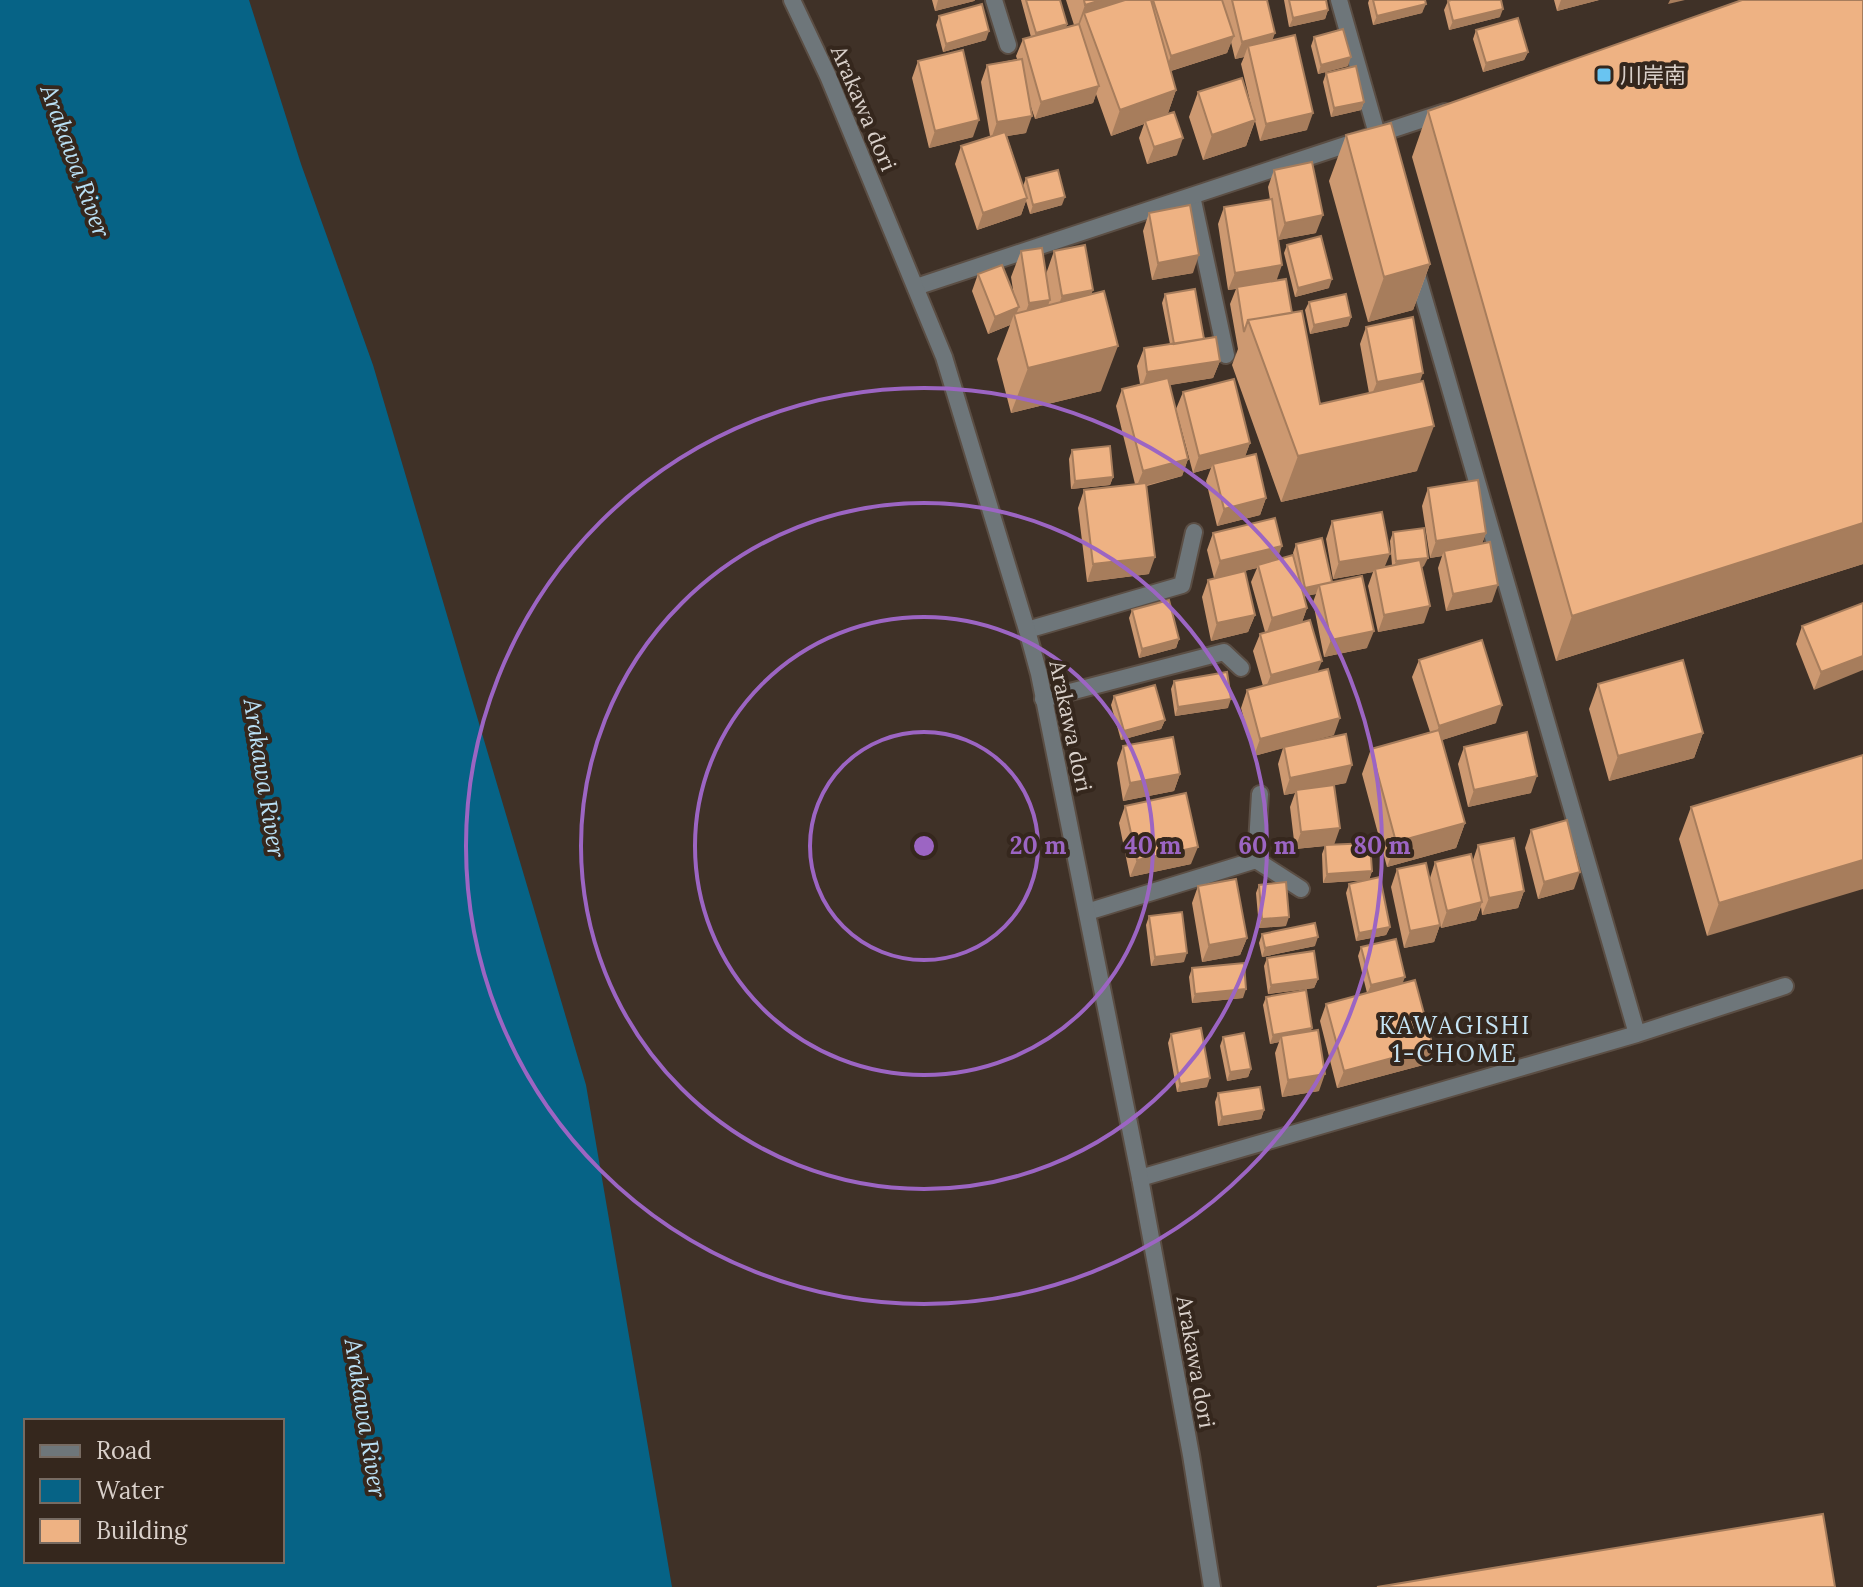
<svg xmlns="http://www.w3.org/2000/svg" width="1863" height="1587" font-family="Lora,'Noto Sans JP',serif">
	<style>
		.water { fill: #066386; fill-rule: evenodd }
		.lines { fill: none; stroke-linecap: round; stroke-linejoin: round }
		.service-casing { stroke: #5b4e44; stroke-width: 20 }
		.minor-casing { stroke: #5b4e44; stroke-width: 20 }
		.tertiary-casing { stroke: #5b4e44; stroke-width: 20 }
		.service { stroke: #6e767a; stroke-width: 16 }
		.minor { stroke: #6e767a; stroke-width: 16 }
		.tertiary { stroke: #6e767a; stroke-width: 16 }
		.wall { fill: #cd9971 }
		.shaded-wall { fill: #a77d5c }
		.building { fill: #eeb283; stroke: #a77d5c; stroke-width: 2 }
		.ring { fill: none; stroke: #9c65c3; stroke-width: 4 }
		.poi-dot { fill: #69c4f1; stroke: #35271d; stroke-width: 3 }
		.labels { text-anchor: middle; stroke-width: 8; stroke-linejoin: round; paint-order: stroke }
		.poi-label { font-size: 22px; fill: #d9d0ca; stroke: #35271d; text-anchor: start }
		.street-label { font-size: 22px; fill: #d9d0ca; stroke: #35271d }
		.water-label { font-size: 24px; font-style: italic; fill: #b9e0f5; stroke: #35271d }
		.neighbourhood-label { font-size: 24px; letter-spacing: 2px; fill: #c5e4f5; stroke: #35271d }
		.centre { fill: #9c65c3; stroke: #35271d; stroke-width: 4 }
		.ring-label { font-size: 24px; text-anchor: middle; font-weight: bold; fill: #9c65c3; stroke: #35271d; stroke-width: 8; stroke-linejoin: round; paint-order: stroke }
	</style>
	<rect width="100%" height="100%" fill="#3f3127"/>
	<path class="water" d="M 0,0 L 249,0 L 301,164 L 373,365 L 586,1085 L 672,1587 L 0,1587 ZM 26,1421 L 282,1421 L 282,1561 L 26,1561 Z"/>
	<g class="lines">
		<defs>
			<path id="service" d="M 994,0 L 1008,45
				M 1192,196 L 1226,355
				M 1027,630 L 1182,585 L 1194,532
				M 1043,699 L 1224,652 L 1241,668
				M 1256,860 L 1301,889
				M 1087,912 L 1256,860 L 1260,794"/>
			<path id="minor" d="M 1339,0 L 1381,148
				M 1416,271 L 1637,1034
				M 916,287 L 1445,112
				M 1140,1178 L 1637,1034 L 1785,986"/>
			<path id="tertiary" d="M 792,0 L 828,76 L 944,357 L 1027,630 L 1039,674 L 1140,1178 L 1191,1455 L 1212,1587"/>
		</defs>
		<use href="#service" class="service-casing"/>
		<use href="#minor" class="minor-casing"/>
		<use href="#tertiary" class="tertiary-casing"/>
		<use href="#service" class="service"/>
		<use href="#minor" class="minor"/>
		<use href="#tertiary" class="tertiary"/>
	</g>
	<path class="wall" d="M 932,0 L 975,0 L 974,1 L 935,11 Z
		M 1021,0 L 1060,0 L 1067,24 L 1066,27 L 1074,25 L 1066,0 L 1267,0 L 1272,40 L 1307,130 L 1260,141 L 1255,121 L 1246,146 L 1203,160 L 1189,117 L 1198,92 L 1254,118 L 1241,64 L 1244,57 L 1235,59 L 1231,42 L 1227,53 L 1171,71 L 1176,90 L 1168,113 L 1177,155 L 1147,164 L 1139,138 L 1144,124 L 1111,136 L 1096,94 L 1093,103 L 1035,119 L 1030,104 L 1026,133 L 1007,136 L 1023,186 L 1026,178 L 1062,205 L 1030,214 L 1026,201 L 1021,215 L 977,230 L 955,164 L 961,146 L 990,136 L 981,82 L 987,65 L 1017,59 L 1016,56 L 1023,39 L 1031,37 Z
		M 1284,0 L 1326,0 L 1328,10 L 1325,19 L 1289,27 Z
		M 1369,0 L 1425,0 L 1422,13 L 1373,25 L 1368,3 Z
		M 1554,0 L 1599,0 L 1557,11 Z
		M 1863,0 L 1863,564 L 1556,661 L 1412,157 L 1428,111 Z
		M 1448,1 L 1500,17 L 1449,30 L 1444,10 Z
		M 939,16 L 986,40 L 943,52 L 936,25 Z
		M 1476,30 L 1528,52 L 1524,60 L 1483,72 L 1473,39 Z
		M 1314,37 L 1348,66 L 1318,74 L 1311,46 Z
		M 918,61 L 973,137 L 929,148 L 912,78 Z
		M 1326,73 L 1364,102 L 1361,110 L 1331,117 L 1323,82 Z
		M 1346,135 L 1430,264 L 1413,310 L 1368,322 L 1329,181 Z
		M 1274,170 L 1316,233 L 1278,240 L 1277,280 L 1292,313 L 1320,404 L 1369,393 L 1360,344 L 1366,327 L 1420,381 L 1417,471 L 1281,502 L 1232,365 L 1238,349 L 1230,304 L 1236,289 L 1228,290 L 1218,224 L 1224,207 L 1270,200 L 1268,187 Z
		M 1149,213 L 1193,273 L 1152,280 L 1143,231 Z
		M 1287,245 L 1329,288 L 1295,297 L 1284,253 Z
		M 1021,251 L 1046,274 L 1054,251 L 1091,294 L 1101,391 L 1011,413 L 997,359 L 1010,325 L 988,334 L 972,291 L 978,274 L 1014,296 L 1011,277 Z
		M 1165,294 L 1204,339 L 1220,361 L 1213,378 L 1169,385 L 1188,459 L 1182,476 L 1147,486 L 1149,574 L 1087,582 L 1078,508 L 1084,490 L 1135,484 L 1116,406 L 1122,389 L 1140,384 L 1137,366 L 1144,348 L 1170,344 L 1162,303 Z
		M 1309,302 L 1351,317 L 1348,326 L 1310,334 L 1305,310 Z
		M 1183,392 L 1250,443 L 1245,456 L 1266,498 L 1260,515 L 1217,526 L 1206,481 L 1211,468 L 1193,473 L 1176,409 Z
		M 1072,450 L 1113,477 L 1110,485 L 1071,489 L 1069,459 Z
		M 1428,488 L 1486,533 L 1482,543 L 1492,602 L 1446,611 L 1438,568 L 1442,556 L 1430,558 L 1422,506 Z
		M 1332,521 L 1385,567 L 1392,565 L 1390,541 L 1393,532 L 1424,566 L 1422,567 L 1424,623 L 1378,632 L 1368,586 L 1373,572 L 1333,579 L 1326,539 Z
		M 1213,533 L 1296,567 L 1293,553 L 1296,544 L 1332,582 L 1367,648 L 1324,657 L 1313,602 L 1316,594 L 1304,596 L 1307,608 L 1302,622 L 1318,672 L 1334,735 L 1306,742 L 1346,783 L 1334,785 L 1334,845 L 1372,871 L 1369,880 L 1390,927 L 1386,935 L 1356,941 L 1346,893 L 1349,884 L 1367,880 L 1323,883 L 1322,854 L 1325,846 L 1295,849 L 1290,807 L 1295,793 L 1284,795 L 1278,764 L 1283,748 L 1254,756 L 1241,708 L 1247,690 L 1263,686 L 1253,651 L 1260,634 L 1265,632 L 1251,582 L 1257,568 L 1214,578 L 1207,550 Z
		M 1208,580 L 1255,615 L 1248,632 L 1211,641 L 1202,597 Z
		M 1863,603 L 1814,690 L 1796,644 L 1802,626 Z
		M 1132,610 L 1179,639 L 1176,648 L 1139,658 L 1129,618 Z
		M 1419,660 L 1496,723 L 1442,740 L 1465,823 L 1456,848 L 1387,867 L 1362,774 L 1371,749 L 1430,732 L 1412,677 Z
		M 1174,681 L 1228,708 L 1175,716 L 1171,689 Z
		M 1598,684 L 1703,733 L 1694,758 L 1609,781 L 1589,709 Z
		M 1114,696 L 1165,720 L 1161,729 L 1121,740 L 1111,705 Z
		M 1123,746 L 1180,774 L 1174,791 L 1123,801 L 1117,763 Z
		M 1464,747 L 1531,793 L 1468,807 L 1458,764 Z
		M 1863,755 L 1707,936 L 1679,839 L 1691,807 Z
		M 1125,806 L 1191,864 L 1130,877 L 1119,823 Z
		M 1531,830 L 1574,889 L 1538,899 L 1525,848 Z
		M 1478,845 L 1524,891 L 1518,908 L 1482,915 L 1481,907 L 1476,920 L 1441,928 L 1440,925 L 1434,942 L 1404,948 L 1391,887 L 1397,869 L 1430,878 L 1435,862 L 1473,860 Z
		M 1259,885 L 1286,926 L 1259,928 L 1256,893 Z
		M 1198,886 L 1247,938 L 1240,955 L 1202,962 L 1192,903 Z
		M 1149,916 L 1184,962 L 1151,966 L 1146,925 Z
		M 1262,934 L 1315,946 L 1262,957 L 1259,943 Z
		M 1361,947 L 1403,984 L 1433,1047 L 1427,1064 L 1337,1088 L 1320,1021 L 1326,1004 L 1367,993 L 1358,956 Z
		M 1267,958 L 1318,979 L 1314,988 L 1268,994 L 1264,966 Z
		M 1192,968 L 1243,998 L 1192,1003 L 1189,977 Z
		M 1266,997 L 1311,1031 L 1319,1091 L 1282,1097 L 1275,1053 L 1279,1042 L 1270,1044 L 1263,1005 Z
		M 1171,1034 L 1207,1087 L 1177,1092 L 1168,1043 Z
		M 1223,1037 L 1251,1069 L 1248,1077 L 1227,1081 L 1220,1046 Z
		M 1218,1093 L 1264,1110 L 1261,1119 L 1218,1126 L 1215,1102 Z"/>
	<path class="shaded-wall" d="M 938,0 L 975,0 L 974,1 L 935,11 Z
		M 1101,0 L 1138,0 L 1084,13 L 1078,29 L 1076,30 L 1085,5 Z
		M 1561,0 L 1599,0 L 1557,11 Z
		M 1670,0 L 1685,0 L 1668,4 Z
		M 1426,4 L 1422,13 L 1373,25 L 1377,16 Z
		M 1503,9 L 1500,17 L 1449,30 L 1453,21 Z
		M 1328,10 L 1325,19 L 1289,27 L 1293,18 Z
		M 1067,24 L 1064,33 L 1033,42 L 1036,33 Z
		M 989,31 L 986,40 L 943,52 L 946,44 Z
		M 1275,33 L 1269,50 L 1248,46 L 1244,57 L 1235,59 L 1242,42 Z
		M 1234,36 L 1227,53 L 1164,73 L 1171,56 Z
		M 1528,52 L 1524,60 L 1483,72 L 1486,63 Z
		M 1351,57 L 1348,66 L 1318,74 L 1321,65 Z
		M 1099,86 L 1093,103 L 1035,119 L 1041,102 Z
		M 1176,90 L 1167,116 L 1145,121 L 1144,124 L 1111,136 L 1120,110 Z
		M 1364,102 L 1361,110 L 1331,117 L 1334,108 Z
		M 1313,113 L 1307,130 L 1260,141 L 1266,124 Z
		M 1032,116 L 1026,133 L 991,139 L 997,122 Z
		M 979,120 L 973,137 L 929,148 L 935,131 Z
		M 1255,120 L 1246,146 L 1203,160 L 1212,135 Z
		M 1183,138 L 1177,155 L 1147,164 L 1154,147 Z
		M 1065,197 L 1062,205 L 1030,214 L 1033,205 Z
		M 1027,198 L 1021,215 L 977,230 L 983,213 Z
		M 1323,215 L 1316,233 L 1278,240 L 1285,223 Z
		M 1199,255 L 1193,273 L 1152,280 L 1158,263 Z
		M 1430,264 L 1413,310 L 1368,322 L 1384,277 Z
		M 1282,265 L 1276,282 L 1228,290 L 1235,273 Z
		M 1332,279 L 1329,288 L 1295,297 L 1298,288 Z
		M 1093,290 L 1084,315 L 1053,321 L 1062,296 Z
		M 1050,300 L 1041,325 L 1020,328 L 1029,303 Z
		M 1019,307 L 1015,317 L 1014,314 L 1010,325 L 988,334 L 995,317 Z
		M 1351,317 L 1348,326 L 1310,334 L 1314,325 Z
		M 1118,346 L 1101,391 L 1011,413 L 1028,368 Z
		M 1220,361 L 1213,378 L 1141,390 L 1147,372 Z
		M 1423,373 L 1417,390 L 1370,399 L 1377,382 Z
		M 1434,426 L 1417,471 L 1281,502 L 1298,456 Z
		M 1250,443 L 1244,460 L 1213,464 L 1211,468 L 1193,473 L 1199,456 Z
		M 1188,459 L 1182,476 L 1136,488 L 1143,471 Z
		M 1113,477 L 1110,485 L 1071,489 L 1075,481 Z
		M 1266,498 L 1260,515 L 1217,526 L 1224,509 Z
		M 1863,523 L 1863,564 L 1556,661 L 1572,616 Z
		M 1486,533 L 1480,550 L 1444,551 L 1442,556 L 1430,558 L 1436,541 Z
		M 1282,546 L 1276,563 L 1258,565 L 1257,568 L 1214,578 L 1220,561 Z
		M 1390,554 L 1383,571 L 1375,569 L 1373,572 L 1333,579 L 1339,562 Z
		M 1155,557 L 1149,574 L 1087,582 L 1093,564 Z
		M 1428,558 L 1424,566 L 1393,570 L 1396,561 Z
		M 1319,585 L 1316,594 L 1302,597 L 1305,588 Z
		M 1498,585 L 1492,602 L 1446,611 L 1453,594 Z
		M 1430,606 L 1424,623 L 1378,632 L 1384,615 Z
		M 1307,608 L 1301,625 L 1266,635 L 1272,618 Z
		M 1255,615 L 1248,632 L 1211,641 L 1217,623 Z
		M 1374,631 L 1367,648 L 1324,657 L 1331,640 Z
		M 1179,639 L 1176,648 L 1139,658 L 1142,649 Z
		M 1863,656 L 1863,670 L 1814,690 L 1821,672 Z
		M 1322,661 L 1315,678 L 1264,692 L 1271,675 Z
		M 1231,699 L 1228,708 L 1175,716 L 1178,707 Z
		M 1502,705 L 1496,723 L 1433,743 L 1439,726 Z
		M 1340,718 L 1334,735 L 1254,756 L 1260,739 Z
		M 1165,720 L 1161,729 L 1121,740 L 1124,731 Z
		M 1703,733 L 1694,758 L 1609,781 L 1618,756 Z
		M 1352,765 L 1346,783 L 1296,793 L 1296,790 L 1295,793 L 1284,795 L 1290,778 Z
		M 1180,774 L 1174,791 L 1123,801 L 1130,783 Z
		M 1537,776 L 1531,793 L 1468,807 L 1474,790 Z
		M 1465,823 L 1456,848 L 1387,867 L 1396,842 Z
		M 1340,828 L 1334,845 L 1295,849 L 1301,832 Z
		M 1198,847 L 1191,864 L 1130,877 L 1137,860 Z
		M 1863,860 L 1863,889 L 1707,936 L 1719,903 Z
		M 1372,871 L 1369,880 L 1323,883 L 1327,874 Z
		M 1580,872 L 1574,889 L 1538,899 L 1544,882 Z
		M 1524,891 L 1518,908 L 1482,915 L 1489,898 Z
		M 1482,902 L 1476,920 L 1441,928 L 1447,911 Z
		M 1289,917 L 1286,926 L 1259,928 L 1262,919 Z
		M 1440,925 L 1434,942 L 1404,948 L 1410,931 Z
		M 1390,927 L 1386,935 L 1356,941 L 1359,933 Z
		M 1318,937 L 1315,946 L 1262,957 L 1265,948 Z
		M 1247,938 L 1240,955 L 1202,962 L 1209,945 Z
		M 1187,953 L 1184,962 L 1151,966 L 1155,957 Z
		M 1405,977 L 1402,985 L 1367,994 L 1371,985 Z
		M 1318,979 L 1314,988 L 1268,994 L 1271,985 Z
		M 1246,989 L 1243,998 L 1192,1003 L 1195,994 Z
		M 1312,1028 L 1309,1037 L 1281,1036 L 1279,1042 L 1270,1044 L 1273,1035 Z
		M 1433,1047 L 1427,1064 L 1337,1088 L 1344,1071 Z
		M 1251,1069 L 1248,1077 L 1227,1081 L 1230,1072 Z
		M 1325,1074 L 1319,1091 L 1282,1097 L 1288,1080 Z
		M 1210,1078 L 1207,1087 L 1177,1092 L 1180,1084 Z
		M 1264,1110 L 1261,1119 L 1218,1126 L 1222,1117 Z"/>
	<path class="building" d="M 1026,0 L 1060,0 L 1067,24 L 1036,33 Z
		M 1084,0 L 1101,0 L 1085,5 Z
		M 1125,0 L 1151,0 L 1176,90 L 1120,110 L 1084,13 Z
		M 1153,0 L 1222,0 L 1234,36 L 1171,56 Z
		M 1232,0 L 1267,0 L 1275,33 L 1242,42 Z
		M 1289,0 L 1326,0 L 1328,10 L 1293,18 Z
		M 1373,0 L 1425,0 L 1426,4 L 1377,16 Z
		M 1451,0 L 1501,0 L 1503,9 L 1453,21 L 1448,1 Z
		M 1742,0 L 1863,0 L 1863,523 L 1572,616 L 1428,111 Z
		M 982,4 L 989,31 L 946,44 L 939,16 Z
		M 1518,18 L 1528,52 L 1486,63 L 1476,30 Z
		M 1079,24 L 1099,86 L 1041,102 L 1023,39 Z
		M 1343,29 L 1351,57 L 1321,65 L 1314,37 Z
		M 1295,35 L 1313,113 L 1266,124 L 1248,46 Z
		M 963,50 L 979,120 L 935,131 L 918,61 Z
		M 1022,59 L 1032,116 L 997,122 L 987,65 Z
		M 1356,66 L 1364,102 L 1334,108 L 1326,73 Z
		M 1242,78 L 1255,120 L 1212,135 L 1198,92 Z
		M 1174,112 L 1183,138 L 1154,147 L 1145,121 Z
		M 1391,123 L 1430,264 L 1384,277 L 1346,135 Z
		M 1005,132 L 1027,198 L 983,213 L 961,146 Z
		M 1312,162 L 1323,215 L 1285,223 L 1274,170 Z
		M 1058,170 L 1065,197 L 1033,205 L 1026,178 Z
		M 1272,199 L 1282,265 L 1235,273 L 1224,207 Z
		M 1190,205 L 1199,255 L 1158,263 L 1149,213 Z
		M 1321,236 L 1332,279 L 1298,288 L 1287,245 Z
		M 1085,245 L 1093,290 L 1062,296 L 1054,251 Z
		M 1042,248 L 1050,300 L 1029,303 L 1021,251 Z
		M 1002,265 L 1019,307 L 995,317 L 978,274 Z
		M 1286,279 L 1292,313 L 1248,320 L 1244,332 L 1237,287 Z
		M 1195,289 L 1204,339 L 1174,344 L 1165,294 Z
		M 1104,291 L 1118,346 L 1028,368 L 1014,314 Z
		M 1346,294 L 1351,317 L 1314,325 L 1309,302 Z
		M 1302,311 L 1320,404 L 1423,381 L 1434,426 L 1298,456 L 1248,320 Z
		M 1413,317 L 1423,373 L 1377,382 L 1366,327 Z
		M 1216,337 L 1220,361 L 1147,372 L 1144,348 Z
		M 1168,378 L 1188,459 L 1143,471 L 1122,389 Z
		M 1234,379 L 1250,443 L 1199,456 L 1183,392 Z
		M 1110,446 L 1113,477 L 1075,481 L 1072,450 Z
		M 1256,454 L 1266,498 L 1224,509 L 1213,464 Z
		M 1478,480 L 1486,533 L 1436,541 L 1428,488 Z
		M 1146,483 L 1155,557 L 1093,564 L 1084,490 Z
		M 1382,512 L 1390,554 L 1339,562 L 1332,521 Z
		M 1275,518 L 1282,546 L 1220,561 L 1213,533 Z
		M 1424,528 L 1428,558 L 1396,561 L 1393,532 Z
		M 1322,538 L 1332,582 L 1305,588 L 1296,544 Z
		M 1490,542 L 1498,585 L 1453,594 L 1444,551 Z
		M 1293,555 L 1307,608 L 1272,618 L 1258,565 Z
		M 1420,560 L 1430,606 L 1384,615 L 1375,569 Z
		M 1245,571 L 1255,615 L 1217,623 L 1208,580 Z
		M 1362,576 L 1374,631 L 1331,640 L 1319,585 Z
		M 1169,600 L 1179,639 L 1142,649 L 1132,610 Z
		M 1863,603 L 1863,656 L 1821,672 L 1802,626 Z
		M 1310,620 L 1322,661 L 1271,675 L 1260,634 Z
		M 1482,640 L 1502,705 L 1439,726 L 1419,660 Z
		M 1683,660 L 1703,733 L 1618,756 L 1598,684 Z
		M 1328,669 L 1340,718 L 1260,739 L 1247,690 Z
		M 1227,672 L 1231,699 L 1178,707 L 1174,681 Z
		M 1155,685 L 1165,720 L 1124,731 L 1114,696 Z
		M 1439,730 L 1465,823 L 1396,842 L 1371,749 Z
		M 1527,732 L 1537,776 L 1474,790 L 1464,747 Z
		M 1346,734 L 1352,765 L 1290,778 L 1284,747 Z
		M 1173,737 L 1180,774 L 1130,783 L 1123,746 Z
		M 1863,755 L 1863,860 L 1719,903 L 1691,807 Z
		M 1334,785 L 1340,828 L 1301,832 L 1296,790 Z
		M 1186,793 L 1198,847 L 1137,860 L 1125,806 Z
		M 1567,820 L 1580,872 L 1544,882 L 1531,830 Z
		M 1514,838 L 1524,891 L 1489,898 L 1478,845 Z
		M 1370,843 L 1372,871 L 1327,874 L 1325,845 Z
		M 1471,854 L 1482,902 L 1447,911 L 1435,862 Z
		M 1426,863 L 1440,925 L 1410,931 L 1397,869 Z
		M 1380,877 L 1390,927 L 1359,933 L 1349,884 Z
		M 1236,879 L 1247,938 L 1209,945 L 1198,886 Z
		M 1286,882 L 1289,917 L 1262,919 L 1259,885 Z
		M 1182,912 L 1187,953 L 1155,957 L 1149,916 Z
		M 1315,923 L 1318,937 L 1265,948 L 1262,934 Z
		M 1396,939 L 1405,977 L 1371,985 L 1361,947 Z
		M 1314,951 L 1318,979 L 1271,985 L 1267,958 Z
		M 1244,963 L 1246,989 L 1195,994 L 1192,968 Z
		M 1415,980 L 1433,1047 L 1344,1071 L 1326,1004 Z
		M 1306,990 L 1312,1028 L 1273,1035 L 1266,997 Z
		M 1201,1028 L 1210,1078 L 1180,1084 L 1171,1034 Z
		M 1318,1030 L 1325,1074 L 1288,1080 L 1281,1036 Z
		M 1244,1033 L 1251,1069 L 1230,1072 L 1223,1037 Z
		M 1260,1087 L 1264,1110 L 1222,1117 L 1218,1093 Z
		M 1823,1514 L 1835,1587 L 1377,1587 Z"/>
	<g class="ring">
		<circle cx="924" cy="846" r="114"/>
		<circle cx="924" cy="846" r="229"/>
		<circle cx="924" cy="846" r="343"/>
		<circle cx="924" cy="846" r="458"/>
	</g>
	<rect class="poi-dot" x="1596" y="67" width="16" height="16" rx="4"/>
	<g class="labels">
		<g class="poi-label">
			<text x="1620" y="83">川岸南</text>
		</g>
		<g class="street-label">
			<text transform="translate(864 108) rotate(67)" y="8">Arakawa dori</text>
			<text transform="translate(1071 726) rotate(78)" y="8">Arakawa dori</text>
			<text transform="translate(1196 1362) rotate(80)" y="8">Arakawa dori</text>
		</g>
		<g class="water-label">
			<text transform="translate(75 161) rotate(70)" y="8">Arakawa River</text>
			<text transform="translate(264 778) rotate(81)" y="8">Arakawa River</text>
			<text transform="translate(365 1418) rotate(81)" y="8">Arakawa River</text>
		</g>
		<g class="neighbourhood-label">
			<text x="1455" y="1034">KAWAGISHI<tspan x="1455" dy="28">1-CHOME</tspan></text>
		</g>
	</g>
	<circle cx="924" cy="846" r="12" class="centre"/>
	<g class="ring-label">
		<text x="1038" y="854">20 m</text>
		<text x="1153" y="854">40 m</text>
		<text x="1267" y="854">60 m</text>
		<text x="1382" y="854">80 m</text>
	</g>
	<rect x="24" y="1419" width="260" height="144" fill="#35271d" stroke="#776b62" stroke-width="2"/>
	<rect x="40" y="1445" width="40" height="12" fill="#6e767a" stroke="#776b62" stroke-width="2"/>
	<text x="96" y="1459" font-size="24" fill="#d9d0ca">Road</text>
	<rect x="40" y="1479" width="40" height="24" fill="#066386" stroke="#776b62" stroke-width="2"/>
	<text x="96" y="1499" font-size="24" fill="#d9d0ca">Water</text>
	<rect x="40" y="1519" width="40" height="24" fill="#eeb283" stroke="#776b62" stroke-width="2"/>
	<text x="96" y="1539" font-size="24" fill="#d9d0ca">Building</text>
</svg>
